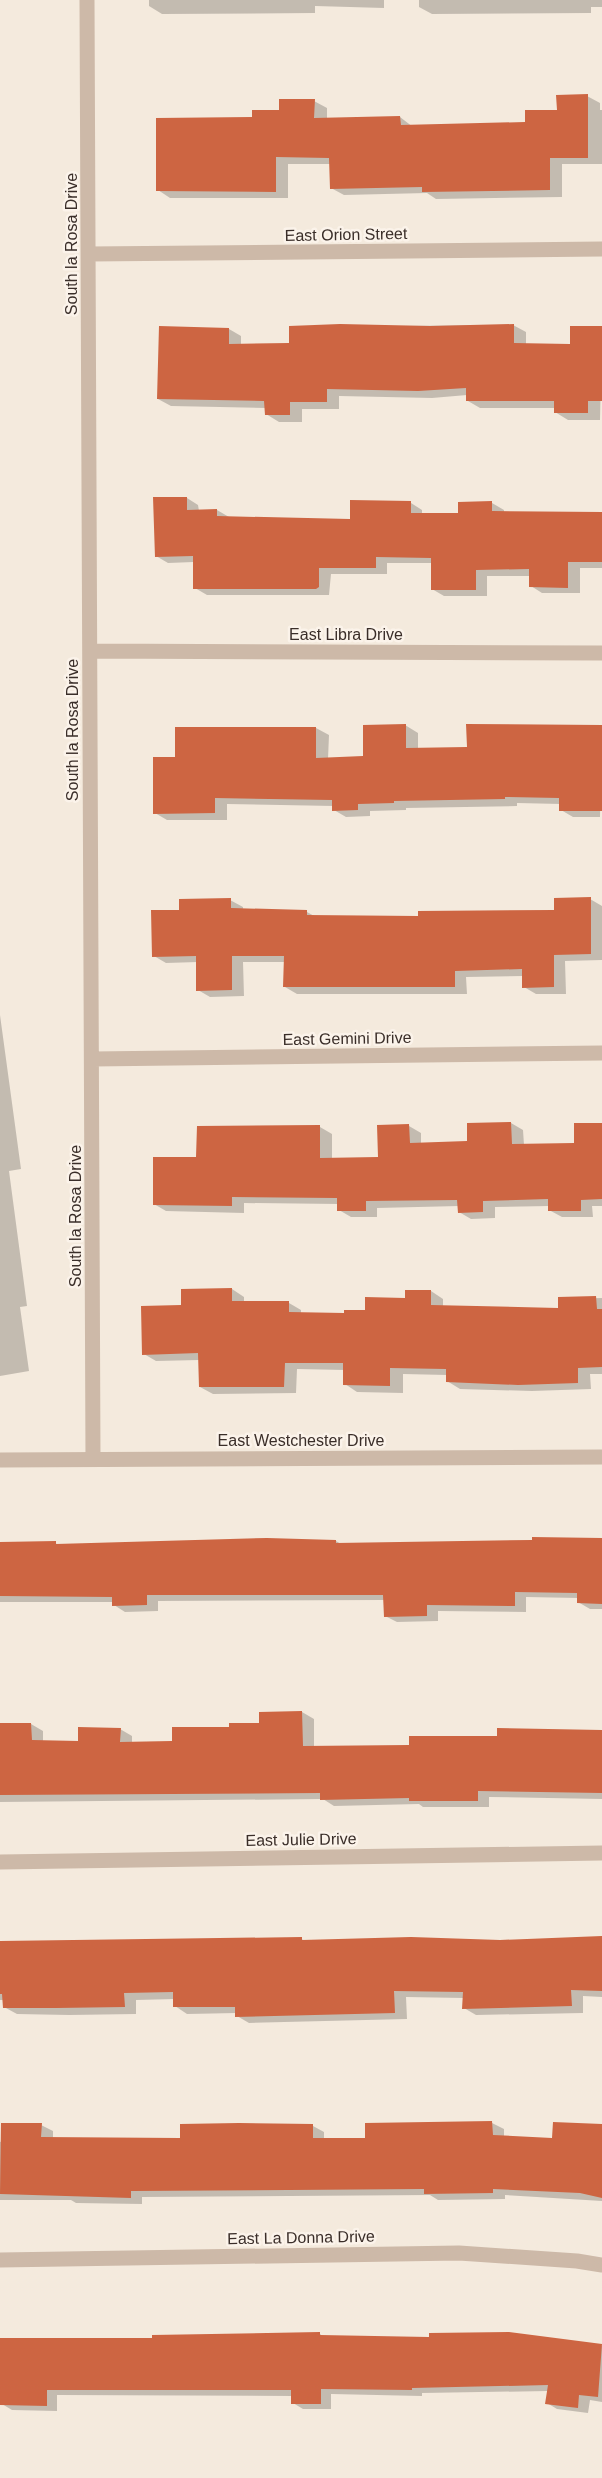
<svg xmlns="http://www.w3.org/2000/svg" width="602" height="2478" font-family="Arial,sans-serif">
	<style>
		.shadow { fill: #0003 }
		.building { fill: #cd6542 }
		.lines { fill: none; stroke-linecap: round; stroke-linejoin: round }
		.minor { stroke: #cdb9a8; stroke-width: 15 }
		.labels { text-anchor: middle; stroke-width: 5; stroke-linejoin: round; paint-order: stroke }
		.street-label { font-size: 16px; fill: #3a2e29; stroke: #fbf3ea }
	</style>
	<rect width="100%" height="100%" fill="#f4eadd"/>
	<path class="shadow" d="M 149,0 L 384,0 L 384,8 L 315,6 L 315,13 L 162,14 L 149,6 Z
		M 419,0 L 602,0 L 602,7 L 591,7 L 591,13 L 432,14 L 419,7 Z
		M 587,96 L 600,103 L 600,110 L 602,110 L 602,164 L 562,164 L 562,197 L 436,199 L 427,193 L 344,195 L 331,188 L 331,164 L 288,164 L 288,198 L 170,198 L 158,190 L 280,112 L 314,101 L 327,108 L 327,119 L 400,117 L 413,127 L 527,124 Z
		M 513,325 L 526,332 L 526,345 L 572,346 L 602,327 L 600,420 L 568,420 L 555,412 L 555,408 L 480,408 L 468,401 L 467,395 L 432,398 L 339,396 L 339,409 L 302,409 L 302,422 L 279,422 L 266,414 L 266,408 L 171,406 L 158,399 L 229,329 L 241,336 L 241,345 L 290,344 L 290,327 Z
		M 187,498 L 198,505 L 199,511 L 217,510 L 229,517 L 351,520 L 411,503 L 422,510 L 422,514 L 460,514 L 460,503 L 492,503 L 504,510 L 504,513 L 602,513 L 602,568 L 580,568 L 580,593 L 542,593 L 531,586 L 531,576 L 487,576 L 487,596 L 444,596 L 432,589 L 432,563 L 387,563 L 387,574 L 331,574 L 329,595 L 207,595 L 195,588 L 194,562 L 168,563 L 156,556 Z
		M 405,725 L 418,733 L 418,749 L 468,748 L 602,725 L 600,817 L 573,817 L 561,810 L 561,804 L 517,803 L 517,806 L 406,808 L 406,810 L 370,811 L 370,816 L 346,817 L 334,810 L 334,806 L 227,804 L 227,820 L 167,820 L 155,813 L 176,758 L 176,729 L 316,728 L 329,735 L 328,759 L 365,758 Z
		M 590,899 L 602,906 L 602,960 L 565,961 L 566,994 L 536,994 L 524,987 L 523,976 L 466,977 L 467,994 L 297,994 L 285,987 L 286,962 L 243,962 L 244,996 L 210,997 L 198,990 L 198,962 L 166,963 L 154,956 L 180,911 L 230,900 L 243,907 L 243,910 L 307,912 L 316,917 L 420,918 L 556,912 Z
		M 0,1015 L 21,1169 L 9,1171 L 27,1306 L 20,1307 L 29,1371 L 0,1376 Z
		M 511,1123 L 523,1130 L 524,1145 L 576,1144 L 602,1124 L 602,1206 L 592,1206 L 593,1217 L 562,1217 L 549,1210 L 549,1206 L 495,1207 L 495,1218 L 471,1219 L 459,1212 L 459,1206 L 377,1208 L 377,1217 L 351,1217 L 339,1210 L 339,1204 L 244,1203 L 244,1213 L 166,1211 L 154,1204 L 198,1158 L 320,1127 L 332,1134 L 332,1159 L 379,1159 L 409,1126 L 421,1133 L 421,1144 L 469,1143 Z
		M 232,1289 L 244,1297 L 244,1302 L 289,1303 L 301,1310 L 301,1313 L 345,1314 L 366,1311 L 431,1291 L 443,1299 L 443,1307 L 560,1310 L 560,1299 L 602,1298 L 602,1374 L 590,1374 L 591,1389 L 532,1391 L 460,1389 L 447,1381 L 447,1375 L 403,1374 L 403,1393 L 357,1392 L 345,1384 L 345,1370 L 297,1369 L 296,1393 L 213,1394 L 200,1387 L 199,1360 L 156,1361 L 144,1354 L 183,1307 Z
		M 602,1540 L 602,1609 L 590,1609 L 578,1602 L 578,1598 L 526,1597 L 526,1612 L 438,1611 L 438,1621 L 397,1622 L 385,1616 L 384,1600 L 158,1601 L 158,1611 L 125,1612 L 114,1605 L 114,1602 L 0,1602 L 0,1543 L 55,1543 L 59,1545 L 336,1541 L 341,1544 Z
		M 302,1712 L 314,1719 L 314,1747 L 411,1746 L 498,1737 L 602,1731 L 602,1799 L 489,1797 L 489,1807 L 423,1807 L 419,1804 L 334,1806 L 323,1799 L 0,1802 L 0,1725 L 31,1724 L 43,1731 L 43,1741 L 79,1743 L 120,1729 L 132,1736 L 132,1743 L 174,1742 L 230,1728 L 261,1724 Z
		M 602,1937 L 602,1997 L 583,1996 L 583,2013 L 476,2015 L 464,2008 L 464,1998 L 406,1997 L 407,2019 L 249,2023 L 237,2016 L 237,2013 L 187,2014 L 175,2006 L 175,1999 L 136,2000 L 136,2014 L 69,2015 L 17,2014 L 4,2007 L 4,2000 L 0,2000 L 0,1943 L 301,1939 L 306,1941 L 500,1941 Z
		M 492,2123 L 504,2129 L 504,2137 L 602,2144 L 602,2201 L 505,2195 L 505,2199 L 438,2200 L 430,2195 L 142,2197 L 142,2204 L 76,2203 L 71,2200 L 0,2200 L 0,2142 L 41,2125 L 53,2131 L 53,2138 L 182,2140 L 313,2126 L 324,2132 L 324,2139 L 367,2139 Z
		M 320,2334 L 324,2337 L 430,2338 L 509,2334 L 602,2346 L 602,2402 L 590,2400 L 588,2413 L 557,2409 L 547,2403 L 548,2391 L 422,2393 L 422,2396 L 331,2394 L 331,2409 L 303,2409 L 293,2403 L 293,2396 L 57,2395 L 57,2411 L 12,2410 L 2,2404 L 0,2398 L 0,2340 L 154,2340 Z"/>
	<path class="building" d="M 588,94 L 588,158 L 550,158 L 550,190 L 422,192 L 422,187 L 330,189 L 329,158 L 276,157 L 276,192 L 156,191 L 156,118 L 252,117 L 252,110 L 279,110 L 279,99 L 315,99 L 314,118 L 400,116 L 401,125 L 525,122 L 525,110 L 557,110 L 556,95 Z
		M 340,324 L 430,326 L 514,324 L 514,343 L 570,344 L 570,326 L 602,326 L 602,401 L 588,401 L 588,413 L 554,413 L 554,401 L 466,401 L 466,388 L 418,391 L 327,389 L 327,402 L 290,402 L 290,415 L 265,415 L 264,401 L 157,399 L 159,326 L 229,328 L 229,344 L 289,343 L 289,326 Z
		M 153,497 L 187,497 L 187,510 L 217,509 L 217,516 L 350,519 L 350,500 L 411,501 L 411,513 L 458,513 L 458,502 L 492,501 L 492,511 L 602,512 L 602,562 L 568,562 L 568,588 L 529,587 L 529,569 L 476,570 L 476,590 L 431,590 L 431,558 L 376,557 L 376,568 L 319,568 L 319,587 L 316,589 L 193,589 L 193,556 L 155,557 Z
		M 406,724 L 406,748 L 467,747 L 466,724 L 602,725 L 602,811 L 559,811 L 559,798 L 505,797 L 505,799 L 394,801 L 394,803 L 358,804 L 358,810 L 332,811 L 332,800 L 215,798 L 215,813 L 153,814 L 153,757 L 175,757 L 175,727 L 316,727 L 316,758 L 363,756 L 363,725 Z
		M 591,897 L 591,954 L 554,955 L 554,987 L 522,988 L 522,969 L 455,971 L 455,987 L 283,987 L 284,956 L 232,956 L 232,990 L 196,991 L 196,956 L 152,957 L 151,910 L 179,910 L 179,899 L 231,898 L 231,908 L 307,910 L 307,915 L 418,916 L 418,911 L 554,910 L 554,898 Z
		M 511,1122 L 512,1144 L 574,1143 L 574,1123 L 602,1123 L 602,1199 L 581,1200 L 581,1211 L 548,1211 L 548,1199 L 483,1201 L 483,1212 L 458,1213 L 457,1200 L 366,1201 L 366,1211 L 337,1211 L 337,1198 L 232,1197 L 232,1206 L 153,1205 L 153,1157 L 196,1157 L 197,1126 L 320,1125 L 320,1158 L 378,1157 L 377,1125 L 409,1124 L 410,1143 L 467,1141 L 467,1123 Z
		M 232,1288 L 232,1301 L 289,1301 L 289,1312 L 344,1313 L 344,1310 L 365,1310 L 365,1297 L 405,1298 L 405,1290 L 431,1290 L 431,1305 L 558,1308 L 558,1297 L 596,1296 L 597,1309 L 602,1309 L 602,1367 L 578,1368 L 578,1383 L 518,1385 L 446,1382 L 446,1369 L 390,1368 L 390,1386 L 343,1385 L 343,1363 L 285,1363 L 284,1387 L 199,1387 L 198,1353 L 142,1355 L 141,1306 L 181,1305 L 181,1289 Z
		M 532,1537 L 602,1538 L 602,1604 L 577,1603 L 577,1593 L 515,1592 L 515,1606 L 427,1605 L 427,1616 L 384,1617 L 383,1595 L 147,1595 L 147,1605 L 112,1606 L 112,1597 L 0,1596 L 0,1542 L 56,1541 L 56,1544 L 267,1538 L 336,1540 L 336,1543 L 532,1540 Z
		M 302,1711 L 303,1746 L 409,1745 L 409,1736 L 497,1736 L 497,1728 L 602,1730 L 602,1793 L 478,1791 L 478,1801 L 409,1801 L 409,1798 L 320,1800 L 320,1793 L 0,1795 L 0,1723 L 31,1723 L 32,1740 L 78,1741 L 78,1727 L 121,1728 L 120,1742 L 172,1741 L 172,1727 L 229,1727 L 229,1723 L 259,1723 L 259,1712 Z
		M 602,1936 L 602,1991 L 571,1990 L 572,2006 L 462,2009 L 463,1992 L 394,1991 L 395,2013 L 235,2017 L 235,2007 L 173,2007 L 173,1992 L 124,1993 L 125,2007 L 56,2008 L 3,2008 L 2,1994 L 0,1994 L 0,1941 L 302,1937 L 302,1940 L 411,1937 L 500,1940 Z
		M 492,2121 L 493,2135 L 552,2138 L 553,2122 L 602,2124 L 602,2198 L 580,2193 L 493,2189 L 493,2193 L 424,2194 L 424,2189 L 131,2191 L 131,2198 L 0,2194 L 1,2123 L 42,2123 L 41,2137 L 180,2138 L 180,2124 L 239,2123 L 313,2124 L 313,2138 L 365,2138 L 365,2123 Z
		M 320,2332 L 320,2335 L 429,2337 L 429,2333 L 509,2332 L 602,2344 L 598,2397 L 579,2395 L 578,2408 L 545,2404 L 548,2385 L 412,2388 L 412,2390 L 321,2389 L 321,2404 L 291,2404 L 291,2390 L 47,2390 L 47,2406 L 0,2405 L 0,2338 L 152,2338 L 152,2335 Z"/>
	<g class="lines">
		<path class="minor" d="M 87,0 L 93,1459
			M 90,254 L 602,249
			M 90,651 L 602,653
			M 93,1059 L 602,1053
			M 0,1460 L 602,1457
			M 0,1862 L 602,1853
			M 0,2260 L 459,2253 L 577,2261 L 602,2265"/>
	</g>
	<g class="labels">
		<g class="street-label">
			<text transform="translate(346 234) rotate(-1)" y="6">East Orion Street</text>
			<text transform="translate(71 244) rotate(-90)" y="6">South la Rosa Drive</text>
			<text x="346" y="640">East Libra Drive</text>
			<text transform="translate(72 730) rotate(-90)" y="6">South la Rosa Drive</text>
			<text transform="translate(347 1038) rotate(-1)" y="6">East Gemini Drive</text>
			<text transform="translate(75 1216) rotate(-90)" y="6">South la Rosa Drive</text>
			<text x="301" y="1446">East Westchester Drive</text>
			<text transform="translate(301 1839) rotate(-1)" y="6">East Julie Drive</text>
			<text transform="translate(301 2237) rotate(-1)" y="6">East La Donna Drive</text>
		</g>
	</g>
</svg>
